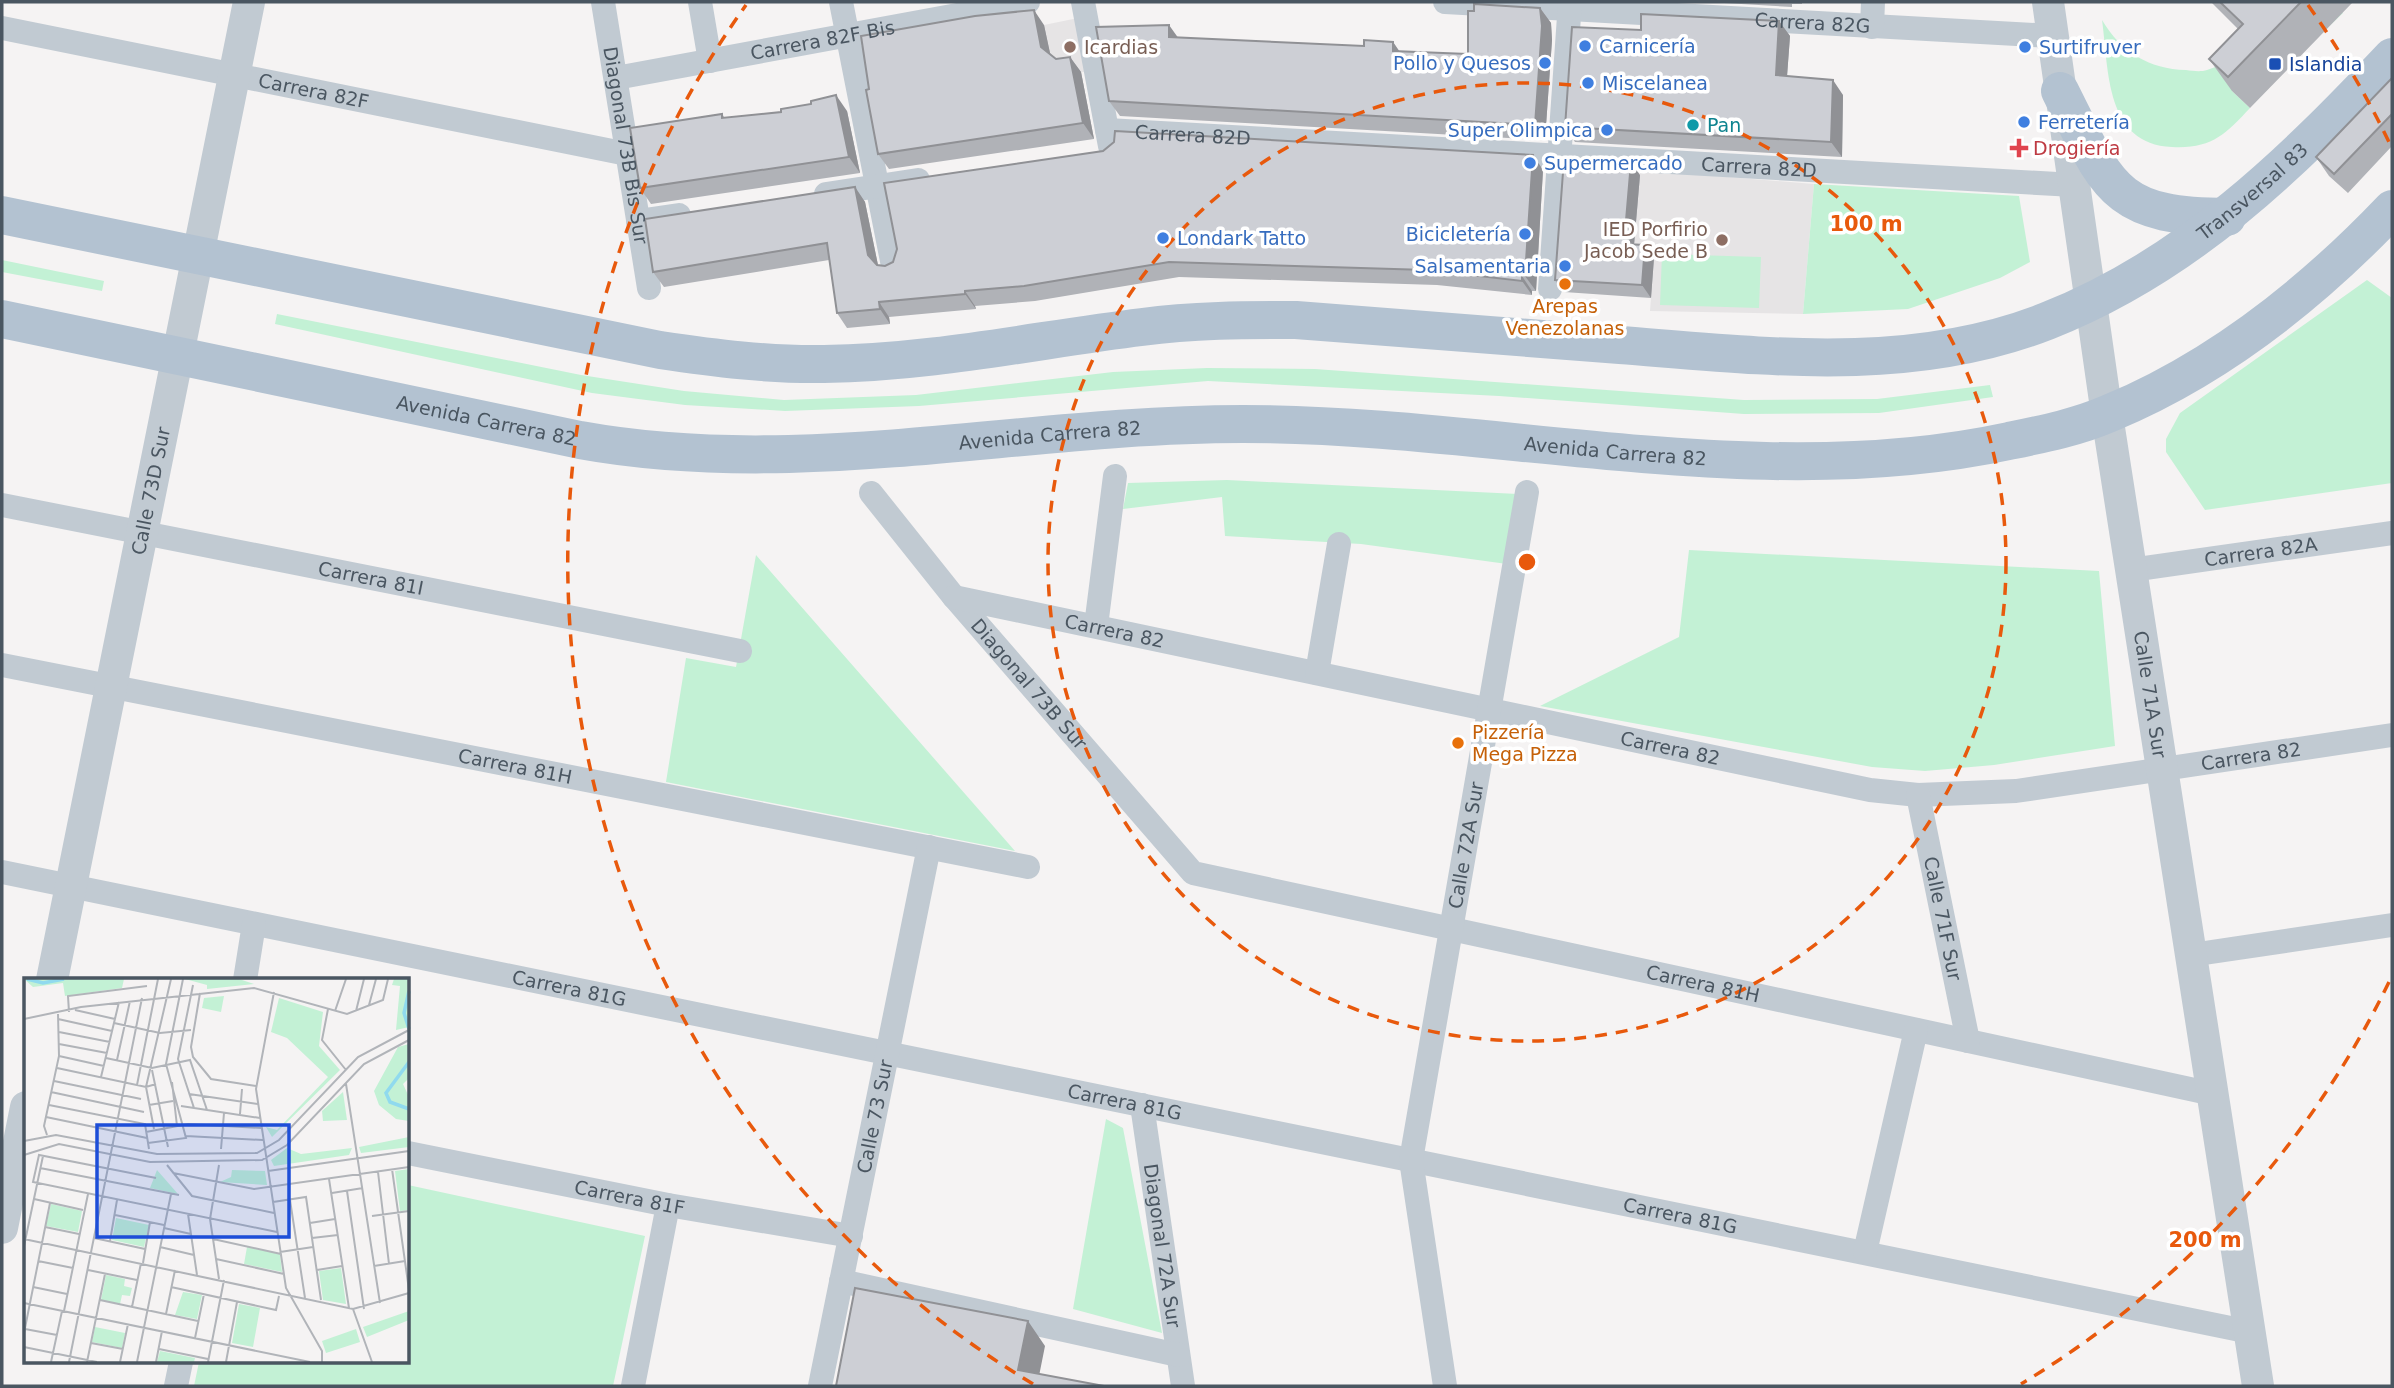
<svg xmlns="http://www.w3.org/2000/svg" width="2394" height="1388" font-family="'DejaVu Sans',sans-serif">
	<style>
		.education { fill: #e6e4e5 }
		.green { fill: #c3f1d5 }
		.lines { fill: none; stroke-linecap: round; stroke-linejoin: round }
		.minor { stroke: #c1cad2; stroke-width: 24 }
		.tertiary { stroke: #c1cad2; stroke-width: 32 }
		.primary { stroke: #b3c2d1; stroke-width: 38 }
		.wall { fill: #b0b2b7 }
		.shaded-wall { fill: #909195 }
		.building { fill: #cdcfd5; stroke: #909195; stroke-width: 2 }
		.ring { fill: none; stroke: #e8590c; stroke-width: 3.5; stroke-dasharray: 12 9 }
		.shop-dot { fill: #3f7fe0; stroke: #fff; stroke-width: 2.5 }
		.education-dot { fill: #8d6e63; stroke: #fff; stroke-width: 2.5 }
		.transit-dot { fill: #1a4fb4; stroke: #fff; stroke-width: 2.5 }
		.culture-dot { fill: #0f9aa8; stroke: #fff; stroke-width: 2.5 }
		.health-dot { fill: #e0444e; stroke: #fff; stroke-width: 2.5 }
		.food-dot { fill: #e8710a; stroke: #fff; stroke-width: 2.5 }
		.labels { text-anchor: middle; stroke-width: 7; stroke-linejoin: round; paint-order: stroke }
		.street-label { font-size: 19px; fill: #4a5661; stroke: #fff }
		.shop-label { font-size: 19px; fill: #366cbe; stroke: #fff; text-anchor: start }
		.education-label { font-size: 19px; fill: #785e54; stroke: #fff; text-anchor: start }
		.transit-label { font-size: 19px; fill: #164399; stroke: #fff; text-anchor: start }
		.culture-label { font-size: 19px; fill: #0d838f; stroke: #fff; text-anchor: start }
		.health-label { font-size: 19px; fill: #be3a42; stroke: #fff; text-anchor: start }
		.food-label { font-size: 19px; fill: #c56008; stroke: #fff }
		.inset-river { fill: none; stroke: #90daee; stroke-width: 3.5 }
		.inset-road { fill: none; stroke: #b1b4b9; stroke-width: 2 }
		.view { fill: #1d4ed8; fill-opacity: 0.15; stroke: #1d4ed8; stroke-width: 3.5 }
		.inset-edge { fill: none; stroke: #4a5661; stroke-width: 3.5 }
		.centre { fill: #e8590c; stroke: #fff; stroke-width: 3.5 }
		.ring-label { font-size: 21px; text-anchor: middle; font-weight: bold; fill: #e8590c; stroke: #fff; stroke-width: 7; stroke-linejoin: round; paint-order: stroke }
	</style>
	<rect width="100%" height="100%" fill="#f5f3f3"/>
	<path class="education" d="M 1083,17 L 1095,70 L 1054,77 L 1044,25 Z
		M 1640,170 L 1814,184 L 1803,314 L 1650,311 L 1654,258 L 1633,256 Z"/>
	<path class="green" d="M 2331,2 L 2343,13 L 2318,37 L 2232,91 L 2250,108 C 2225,135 2211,149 2172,147 C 2105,144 2109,71 2102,20 C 2121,52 2149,69 2186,70 C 2193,71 2201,72 2207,70 C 2251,56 2292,25 2331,2 Z
		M 1814,184 L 2019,196 L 2030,262 L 2000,278 L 1908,309 L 1803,314 Z
		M 1662,254 L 1761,257 L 1759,308 L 1660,305 Z
		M 2,260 L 104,281 L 102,291 L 2,272 Z
		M 2367,280 L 2392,298 L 2392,483 L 2205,510 L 2166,452 L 2166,439 L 2180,413 Z
		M 277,314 L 581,375 L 684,391 L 784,400 L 916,395 L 1113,372 L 1207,368 L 1315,369 L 1744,400 L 1877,399 L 1990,385 L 1993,397 L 1879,413 L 1744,414 L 1499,396 L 1208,381 L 919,406 L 785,411 L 685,405 L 592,393 L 275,324 Z
		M 1227,480 L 1518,494 L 1507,564 L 1361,544 L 1225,536 L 1222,497 L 1123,509 L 1128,483 Z
		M 1689,550 L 2099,571 L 2115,746 L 1994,765 L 1925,771 L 1872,767 L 1540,706 L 1679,637 Z
		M 756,555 L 1015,851 L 666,782 L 686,658 L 736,667 Z
		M 1106,1119 L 1123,1128 L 1162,1333 L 1073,1309 Z
		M 408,1185 L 645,1236 L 613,1386 L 194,1386 L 199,1362 L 408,1362 Z"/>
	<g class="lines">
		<g class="minor">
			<path id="s1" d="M 603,2 L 649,288"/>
			<path d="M 700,2 L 710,61"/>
			<path d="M 841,2 L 893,266"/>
			<path d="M 1083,2 L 1110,146"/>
			<path id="s2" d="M 1445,2 L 2052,36"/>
			<path d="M 1872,27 L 1873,2"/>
			<path id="s3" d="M 2,28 L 627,154"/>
			<path id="s4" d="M 616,78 L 1028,2"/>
			<path id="s5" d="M 1107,130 L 2074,185"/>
			<path d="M 826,194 L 918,180"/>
			<path d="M 638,221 L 679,215"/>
			<path d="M 1550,289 L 1570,2"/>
			<path id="s6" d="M 871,493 L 954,597 L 1193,873 L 2213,1094"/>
			<path id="s7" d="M 2,505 L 740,651"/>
			<path id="s8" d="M 2131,570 L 2392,533"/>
			<path id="s9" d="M 954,597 L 1870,790 L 1918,795 L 2016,791 L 2392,735"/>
			<path d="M 1096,626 L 1115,476"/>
			<path id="s10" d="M 2,665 L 1028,867"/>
			<path d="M 1317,673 L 1339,544"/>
			<path id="s11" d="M 1918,795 L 1968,1041"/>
			<path id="s12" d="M 2,872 L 2250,1332"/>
			<path d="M 2191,955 L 2392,925"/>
			<path d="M 245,980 L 254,924"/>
			<path id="s13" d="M 1142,1105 L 1183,1386"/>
			<path id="s14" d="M 408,1153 L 668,1205 L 851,1236"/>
			<path d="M 1865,1252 L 1916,1030"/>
			<path d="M 841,1281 L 1178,1355"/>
			<path d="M 176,1386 L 181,1362"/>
			<path d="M 633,1386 L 668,1205"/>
			<path id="s15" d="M 820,1386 L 929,847"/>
			<path id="s16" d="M 1445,1386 L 1411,1160 L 1527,492"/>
		</g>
		<g class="tertiary">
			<path id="s17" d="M 2048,2 L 2107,415 L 2258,1386"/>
			<path id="s18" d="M 52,980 L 249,2"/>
			<path d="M 2,1228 L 26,1107"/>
		</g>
		<g class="primary">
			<path d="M 2060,91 C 2107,184 2111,217 2227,217"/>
			<path id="s19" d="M 2,215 L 660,350 C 714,358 769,365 824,364 C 931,363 1036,340 1142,327 C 1193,320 1244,320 1296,320 C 1404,329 1512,337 1620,345 C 1762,356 1910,375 2047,321 C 2187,266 2291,164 2392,57"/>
			<path id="s20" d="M 2,319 L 580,440 C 801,480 1021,424 1243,424 C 1496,424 1758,495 2009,441 C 2043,434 2078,427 2110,413 C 2218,368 2312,293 2392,209"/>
		</g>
	</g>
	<path class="wall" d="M 1707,2 L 1802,2 L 1802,4 L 1792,4 L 1792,7 Z
		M 2211,2 L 2353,2 L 2250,108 L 2232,91 L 2209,59 L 2238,29 Z
		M 1540,8 L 1551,23 L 1552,40 L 1545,140 L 1120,116 L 1109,101 L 1178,38 L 1364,46 L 1393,42 L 1400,52 L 1468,54 Z
		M 1779,21 L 1790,36 L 1787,76 L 1843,95 L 1842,157 L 1575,142 L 1565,127 L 1641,30 Z
		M 1044,25 L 1050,54 L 1056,59 L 1070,57 L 1081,72 L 1094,139 L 889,169 L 878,154 Z
		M 2392,78 L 2392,146 L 2348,193 L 2329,176 L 2316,157 Z
		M 847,111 L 860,173 L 651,204 L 640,188 L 722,114 L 725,118 Z
		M 1533,155 L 1543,170 L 1536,291 L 1532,291 L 1532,295 L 1437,285 L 1179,277 L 1035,301 L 975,306 L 976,309 L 889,317 L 890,324 L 847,328 L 837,313 L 829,260 L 664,287 L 653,272 L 855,187 L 865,202 L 878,265 L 885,266 Z
		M 1640,175 L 1634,245 L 1654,258 L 1651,298 L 1564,292 L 1555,280 Z"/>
	<path class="shaded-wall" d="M 1540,8 L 1551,23 L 1552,40 L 1545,140 L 1535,125 Z
		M 1034,10 L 1044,25 L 1052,62 L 1041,47 Z
		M 1779,21 L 1790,36 L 1786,90 L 1776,75 Z
		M 1169,25 L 1179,39 L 1169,37 Z
		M 1393,42 L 1403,57 L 1393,51 Z
		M 1070,57 L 1081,72 L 1094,139 L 1083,123 Z
		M 1833,80 L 1843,95 L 1842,157 L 1831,142 Z
		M 836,95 L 847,111 L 860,173 L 849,157 Z
		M 1533,155 L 1543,170 L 1536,291 L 1525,276 Z
		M 1631,162 L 1640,175 L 1633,257 L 1624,244 Z
		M 855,187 L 865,202 L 879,270 L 868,255 Z
		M 1645,245 L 1654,258 L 1651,298 L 1642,285 Z
		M 1522,276 L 1532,291 L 1532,295 L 1522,281 Z
		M 965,291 L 975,306 L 976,309 L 965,294 Z
		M 879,302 L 889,317 L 890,324 L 880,309 Z
		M 1028,1321 L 1045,1346 L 1037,1386 L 1018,1370 Z"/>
	<path class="building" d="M 2220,2 L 2301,2 L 2228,77 L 2209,59 L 2243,24 Z
		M 1474,4 L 1540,8 L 1542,26 L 1535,125 L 1109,101 L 1096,27 L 1169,25 L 1169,37 L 1364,46 L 1364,40 L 1393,42 L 1393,51 L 1468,54 L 1468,11 L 1474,11 Z
		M 1034,10 L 1041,47 L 1056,59 L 1070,57 L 1083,123 L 878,154 L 866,90 L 869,89 L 861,36 L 975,16 Z
		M 1641,14 L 1779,21 L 1776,75 L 1833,80 L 1831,142 L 1565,127 L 1572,27 L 1641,30 Z
		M 2392,78 L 2392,114 L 2334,174 L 2316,157 Z
		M 836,95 L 849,157 L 640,188 L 630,128 L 722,114 L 722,118 L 781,112 L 781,109 L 811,104 L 811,101 Z
		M 1115,131 L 1533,155 L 1525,276 L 1522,276 L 1522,281 L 1427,270 L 1169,262 L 1024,286 L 965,291 L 965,294 L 879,302 L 880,309 L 837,313 L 827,243 L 653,272 L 645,219 L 855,187 L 868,255 L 877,265 L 885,266 L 893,262 L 897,249 L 884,183 L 1103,151 L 1114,142 Z
		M 1564,159 L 1631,162 L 1624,244 L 1645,245 L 1642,285 L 1555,280 Z
		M 855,1288 L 1028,1321 L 1018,1370 L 1104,1386 L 836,1386 Z"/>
	<g class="ring">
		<circle cx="1527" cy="562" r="479"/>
		<path d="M2389 982A959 959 0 0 1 2021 1384M1033 1384A959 959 0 0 1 746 5M2308 5A959 959 0 0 1 2389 142"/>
	</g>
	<g class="shop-dot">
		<circle cx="1585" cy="46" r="7"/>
		<circle cx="2025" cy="47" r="7"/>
		<circle cx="1545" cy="63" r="7"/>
		<circle cx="1588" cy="83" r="7"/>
		<circle cx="2024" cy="122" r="7"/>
		<circle cx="1607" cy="130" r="7"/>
		<circle cx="1530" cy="163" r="7"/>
		<circle cx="1525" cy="234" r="7"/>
		<circle cx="1163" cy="238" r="7"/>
		<circle cx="1565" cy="266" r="7"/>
	</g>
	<g class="education-dot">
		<circle cx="1070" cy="47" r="7"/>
		<circle cx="1722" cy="240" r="7"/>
	</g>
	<rect class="transit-dot" x="2268" y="57" width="14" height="14" rx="3.5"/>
	<circle class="culture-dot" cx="1693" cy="125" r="7"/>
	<path class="health-dot" d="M2015.5 137.5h7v7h7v7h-7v7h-7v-7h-7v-7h7z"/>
	<g class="food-dot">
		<circle cx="1565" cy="284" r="7"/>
		<circle cx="1458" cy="743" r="7"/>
	</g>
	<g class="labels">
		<g class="street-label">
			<text dy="7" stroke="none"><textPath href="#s2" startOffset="368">Carrera 82G</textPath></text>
			<text dy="7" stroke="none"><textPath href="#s4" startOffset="210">Carrera 82F Bis</textPath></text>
			<text dy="7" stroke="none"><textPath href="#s3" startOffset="318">Carrera 82F</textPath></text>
			<text dy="7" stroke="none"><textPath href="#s5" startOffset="86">Carrera 82D</textPath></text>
			<text dy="7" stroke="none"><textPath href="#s1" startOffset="145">Diagonal 73B Bis Sur</textPath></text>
			<text dy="7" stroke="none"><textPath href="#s5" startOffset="653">Carrera 82D</textPath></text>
			<text dy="7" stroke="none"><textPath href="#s19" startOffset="2312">Transversal 83</textPath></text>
			<text dy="7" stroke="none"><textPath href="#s20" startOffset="495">Avenida Carrera 82</textPath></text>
			<text dy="7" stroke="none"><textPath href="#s20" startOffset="1062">Avenida Carrera 82</textPath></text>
			<text dy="7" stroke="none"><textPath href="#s20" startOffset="1629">Avenida Carrera 82</textPath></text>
			<text dy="7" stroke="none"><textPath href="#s18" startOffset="499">Calle 73D Sur</textPath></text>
			<text dy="7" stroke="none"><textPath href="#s8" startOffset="131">Carrera 82A</textPath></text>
			<text dy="7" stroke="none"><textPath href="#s7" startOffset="376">Carrera 81I</textPath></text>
			<text dy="7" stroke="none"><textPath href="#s9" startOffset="164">Carrera 82</textPath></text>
			<text dy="7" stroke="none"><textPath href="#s6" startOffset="248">Diagonal 73B Sur</textPath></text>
			<text dy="7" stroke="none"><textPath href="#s17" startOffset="700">Calle 71A Sur</textPath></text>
			<text dy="7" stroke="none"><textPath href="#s9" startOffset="732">Carrera 82</textPath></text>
			<text dy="7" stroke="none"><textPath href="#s9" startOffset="1320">Carrera 82</textPath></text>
			<text dy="7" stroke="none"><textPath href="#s10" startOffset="523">Carrera 81H</textPath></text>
			<text dy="7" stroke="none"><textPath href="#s16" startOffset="548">Calle 72A Sur</textPath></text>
			<text dy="7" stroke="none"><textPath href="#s11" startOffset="126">Calle 71F Sur</textPath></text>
			<text dy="7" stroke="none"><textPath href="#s6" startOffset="1020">Carrera 81H</textPath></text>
			<text dy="7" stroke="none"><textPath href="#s12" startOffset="579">Carrera 81G</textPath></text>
			<text dy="7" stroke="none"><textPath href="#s12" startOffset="1146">Carrera 81G</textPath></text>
			<text dy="7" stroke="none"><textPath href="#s15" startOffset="275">Calle 73 Sur</textPath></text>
			<text dy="7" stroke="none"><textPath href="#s14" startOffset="226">Carrera 81F</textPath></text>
			<text dy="7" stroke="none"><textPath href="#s12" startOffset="1713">Carrera 81G</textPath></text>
			<text dy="7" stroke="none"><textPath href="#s13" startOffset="142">Diagonal 72A Sur</textPath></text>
		</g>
		<g class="shop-label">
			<text x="1599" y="53">Carnicería</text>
			<text x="2039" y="54">Surtifruver</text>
			<text x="1531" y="70" text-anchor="end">Pollo y Quesos</text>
			<text x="1602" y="90">Miscelanea</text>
			<text x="2038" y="129">Ferretería</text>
			<text x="1593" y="137" text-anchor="end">Super Olimpica</text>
			<text x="1544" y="170">Supermercado</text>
			<text x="1511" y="241" text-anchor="end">Bicicletería</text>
			<text x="1177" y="245">Londark Tatto</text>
			<text x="1551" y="273" text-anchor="end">Salsamentaria</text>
		</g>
		<g class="education-label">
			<text x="1084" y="54">Icardias</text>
			<text x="1708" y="236" text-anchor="end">IED Porfirio<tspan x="1708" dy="22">Jacob Sede B</tspan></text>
		</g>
		<g class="transit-label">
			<text x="2289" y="71">Islandia</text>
		</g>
		<g class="culture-label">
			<text x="1707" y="132">Pan</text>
		</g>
		<g class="health-label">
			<text x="2033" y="155">Drogiería</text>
		</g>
		<g class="food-label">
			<text x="1565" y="313">Arepas<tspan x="1565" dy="22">Venezolanas</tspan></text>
			<text x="1472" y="739" text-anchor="start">Pizzería<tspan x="1472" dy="22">Mega Pizza</tspan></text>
		</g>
	</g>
	<g transform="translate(24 978)">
		<rect width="385" height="385" fill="#f5f3f3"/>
		<path d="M 0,1 L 100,1 L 98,10 L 41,18 L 39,5 L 9,9 ZM 161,1 L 215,1 L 230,6 L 183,11 L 183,7 ZM 370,1 L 385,1 L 385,49 L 372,52 L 376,8 L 368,7 ZM 200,18 L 197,34 L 178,30 L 180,20 ZM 255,20 L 299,34 L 295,68 L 316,92 L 248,159 L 242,149 L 253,152 L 304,99 L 263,60 L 247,54 ZM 385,66 L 385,100 L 379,106 L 385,119 L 385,143 L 372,141 L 355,127 L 350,113 L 374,69 ZM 319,114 L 323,142 L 299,143 L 298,133 ZM 385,159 L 385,169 L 337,175 L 335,169 ZM 263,170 L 277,176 L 328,170 L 325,177 L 250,188 L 247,182 ZM 385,191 L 385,232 L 376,233 L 371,193 ZM 133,192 L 154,216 L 126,210 ZM 208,192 L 241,193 L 243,207 L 196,204 L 207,199 ZM 27,226 L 58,233 L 54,254 L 22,248 ZM 92,240 L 125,247 L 120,269 L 88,262 ZM 223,269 L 256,276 L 258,294 L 220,286 ZM 317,290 L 322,326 L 299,322 L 295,293 ZM 82,297 L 101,301 L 100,308 L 108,310 L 106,318 L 98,317 L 96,326 L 77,322 ZM 159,314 L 178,317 L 173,341 L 151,337 ZM 215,326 L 236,330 L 229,369 L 208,365 ZM 385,333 L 385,342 L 343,359 L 339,349 ZM 71,349 L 101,355 L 98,370 L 68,364 ZM 332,351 L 336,364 L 302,375 L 298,363 ZM 136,373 L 171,380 L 170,384 L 133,384 Z" fill="#c3f1d5"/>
		<path class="inset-river" d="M 3,1 L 19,5 L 40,1M 385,13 L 380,35 L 385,51M 385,84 L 362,115 L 366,124 L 385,131"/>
		<path class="inset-road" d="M 169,7 L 154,81 L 170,130M 250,14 L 232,111 L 262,310 L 298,373 L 298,384M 176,15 L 167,69 L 169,79 L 187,101 L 232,108M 345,27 L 352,1M 304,31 L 298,62 L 322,92M 51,32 L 91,41M 311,33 L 322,1M 332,33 L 340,1M 45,34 L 44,18 L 123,8M 0,41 L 57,29 L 230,10 L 323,36 L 359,22 L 364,1M 34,41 L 88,53M 90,45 L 136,55 L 167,52M 35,54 L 86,64M 35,66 L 83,75M 35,78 L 80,88M 82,80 L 128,90 L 166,82 L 183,132M 93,82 L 106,23M 33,90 L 122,109 L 132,106M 128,92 L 144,169M 77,99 L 95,24M 30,103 L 117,121M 148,104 L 153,148M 322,106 L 356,325M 113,107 L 134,1M 122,109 L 147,1M 122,109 L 130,151M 27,114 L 120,134M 165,116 L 234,126M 25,127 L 121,146 L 125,171M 125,127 L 149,123M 157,128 L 236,140M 216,136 L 218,111M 22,139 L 123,160M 122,154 L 164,146 L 238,150M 23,157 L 20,148 L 35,78 L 34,36M 162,158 L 239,162M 0,163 L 32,157 L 133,176 L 233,175 L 255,162 L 334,79 L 385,52M 124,165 L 162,160 L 142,86 L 159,1M 197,171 L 200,135M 0,177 L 35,166 L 126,184 L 238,182 L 263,167 L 340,86 L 385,62M 143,187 L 168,218 L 250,235M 16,190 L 155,217M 368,191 L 385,312M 244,193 L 385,173M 354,194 L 365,286M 149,195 L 230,211 L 385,189M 132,200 L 15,177 L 9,204 L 253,254M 305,201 L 325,330M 323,213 L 340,331M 308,215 L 339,210M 10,221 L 59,232M 266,222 L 281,320M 249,224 L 282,219 L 297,322M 164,236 L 173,297M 91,237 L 140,247M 348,238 L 385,233M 286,245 L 311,241M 21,249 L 55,256M 140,250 L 167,256M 70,260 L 121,271M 288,260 L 314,257M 0,261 L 329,331 L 385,315M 189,261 L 257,276M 86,263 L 93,222M 0,268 L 19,178M 136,269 L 170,277M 256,274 L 289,269M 192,281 L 260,296M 14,283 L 49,290M 119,285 L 126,244M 350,288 L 381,283M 64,292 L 113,302M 293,292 L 318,288M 195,301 L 186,241 L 195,187M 9,309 L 43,316M 147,309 L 252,332 L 255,318M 76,322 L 174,343M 0,325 L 286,384M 108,329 L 117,285M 329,331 L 348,384M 40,333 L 64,216M 142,336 L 151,292M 1,351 L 33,357M 0,355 L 26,225M 171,360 L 180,316M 67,365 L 99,371M 0,369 L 73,384M 135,371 L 184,381M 27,384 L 38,333M 45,384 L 118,20M 63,384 L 81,296M 96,384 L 104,346M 113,384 L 147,216M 132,384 L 138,353M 184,384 L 200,302M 202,384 L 213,324"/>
		<path class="view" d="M 73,147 L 265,147 L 265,259 L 73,259 Z"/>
		<rect width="385" height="385" class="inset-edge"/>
	</g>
	<circle cx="1527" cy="562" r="10" class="centre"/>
	<g class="ring-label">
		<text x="1866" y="231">100 m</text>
		<text x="2205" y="1247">200 m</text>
	</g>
	<rect width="2394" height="1388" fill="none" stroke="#4a5661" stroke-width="7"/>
</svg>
